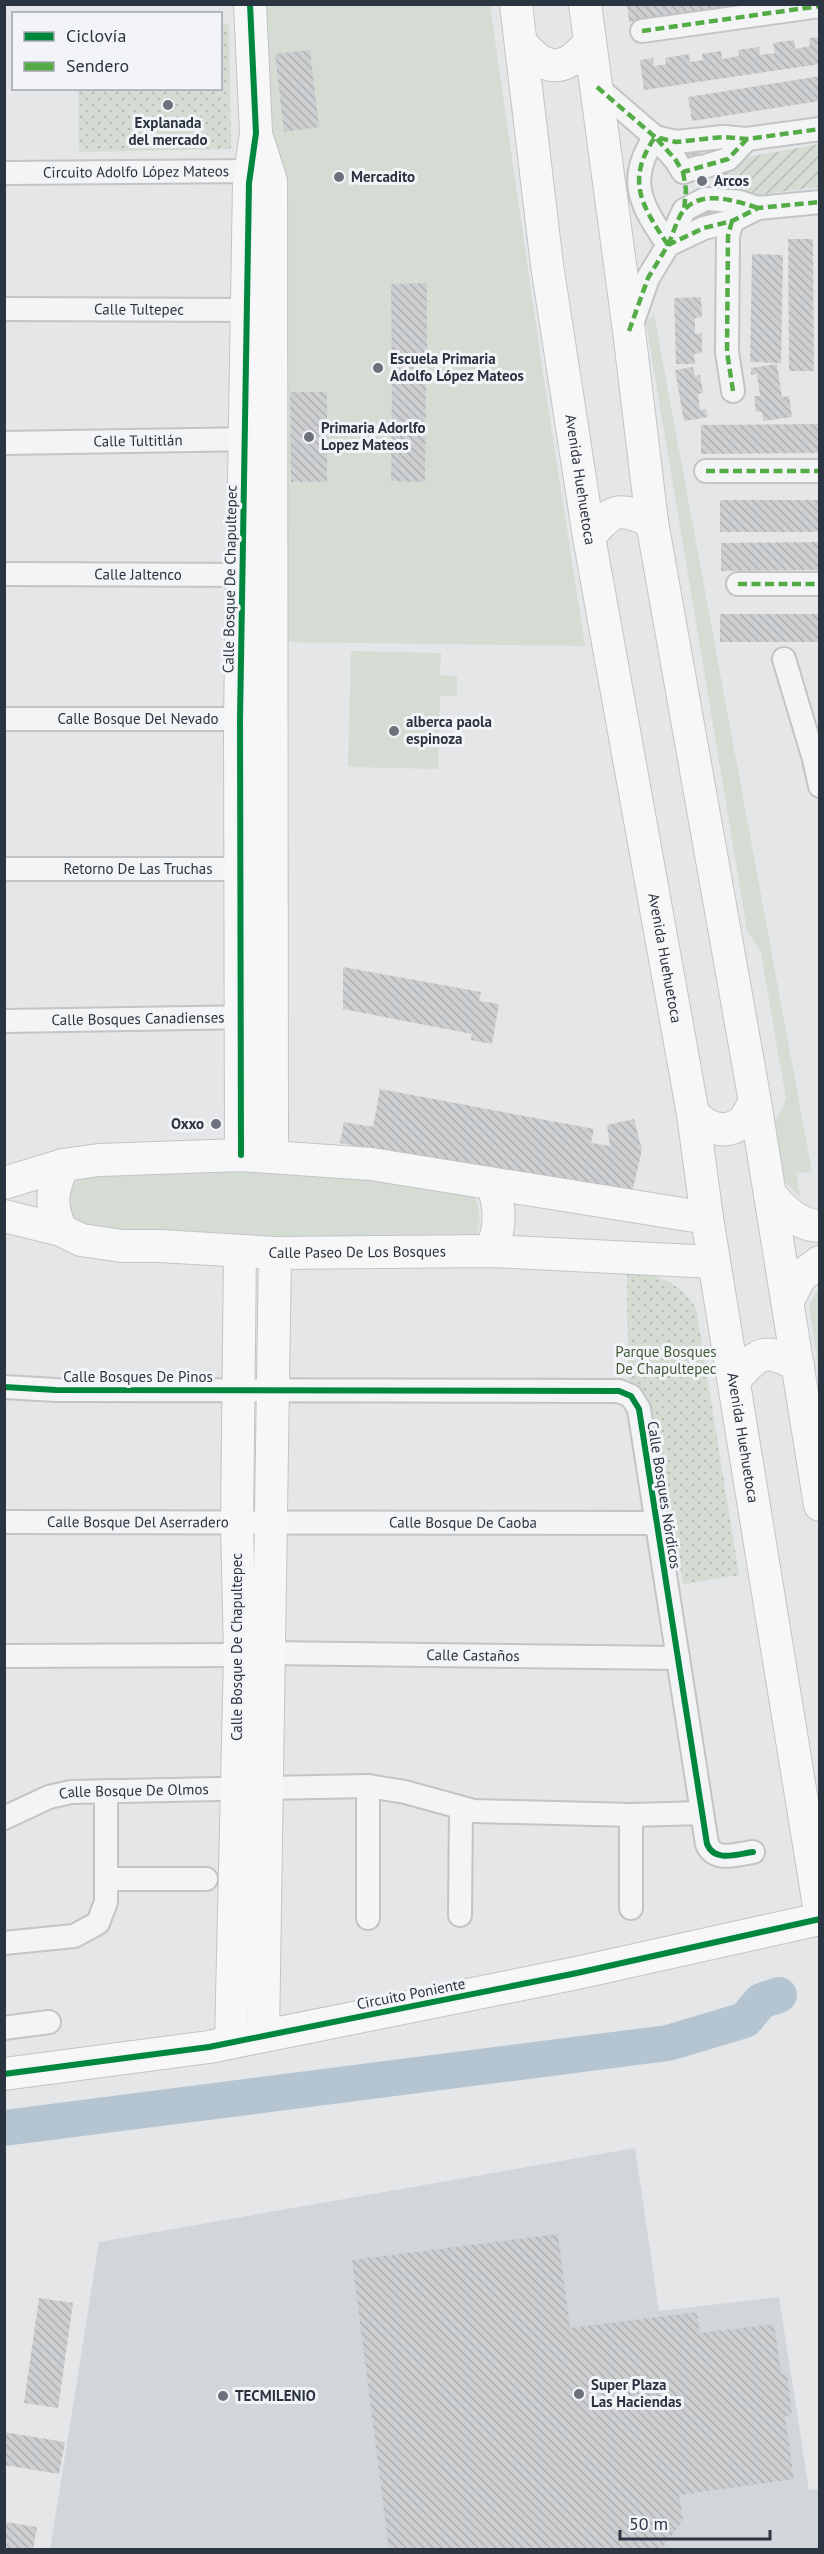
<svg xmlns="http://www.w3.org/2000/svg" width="824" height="2554" font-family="'PT Sans',sans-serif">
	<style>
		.built { fill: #d2d6db }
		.grass { fill: #d5dcd4 }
		.park { fill: url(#park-dots) }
		.garden { fill: url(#garden-furrows) }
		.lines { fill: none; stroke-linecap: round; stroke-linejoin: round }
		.river { stroke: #b4c4d1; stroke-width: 36 }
		.building { fill: url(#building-back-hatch) }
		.street-casing { stroke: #c2c4c6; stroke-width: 26 }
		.secondary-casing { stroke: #c2c4c6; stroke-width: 34 }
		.street { stroke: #f3f4f5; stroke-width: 22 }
		.secondary { stroke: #f7f7f7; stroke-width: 32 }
		.quiet { stroke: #54ac46; stroke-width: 4.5; stroke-dasharray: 9 4.5; stroke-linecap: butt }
		.cycleway-casing { stroke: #f2f4f7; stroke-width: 10 }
		.cycleway { stroke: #00873e; stroke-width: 6 }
		.poi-dot { fill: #6c727b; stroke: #f2f4f7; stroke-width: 2 }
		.labels { text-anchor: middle; stroke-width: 6; stroke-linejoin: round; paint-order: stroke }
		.poi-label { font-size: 15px; font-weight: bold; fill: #2b3441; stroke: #f2f4f7; text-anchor: start }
		.street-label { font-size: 15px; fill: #2b3441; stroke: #f2f4f7 }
		.park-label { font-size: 15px; fill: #425c39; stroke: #f2f4f7 }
	</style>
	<defs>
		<pattern id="park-dots" width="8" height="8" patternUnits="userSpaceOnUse" patternTransform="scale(1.5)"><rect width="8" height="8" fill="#d5dcd4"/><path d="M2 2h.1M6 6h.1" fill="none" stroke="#b7bdb7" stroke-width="1.8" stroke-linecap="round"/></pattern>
		<pattern id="garden-furrows" width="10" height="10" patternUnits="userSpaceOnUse" patternTransform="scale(1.5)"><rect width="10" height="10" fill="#d5dcd4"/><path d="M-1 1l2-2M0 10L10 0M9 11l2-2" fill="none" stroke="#b7bdb7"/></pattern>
		<pattern id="building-back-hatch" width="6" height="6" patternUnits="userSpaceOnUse" patternTransform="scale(1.5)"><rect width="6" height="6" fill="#ccced0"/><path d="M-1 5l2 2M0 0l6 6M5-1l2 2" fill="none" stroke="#afb2b4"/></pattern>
	</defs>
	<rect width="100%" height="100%" fill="#e4e6e8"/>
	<path class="built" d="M 635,2148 L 659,2311 L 779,2297 L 809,2490 L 819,2489 L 819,2549 L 50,2550 L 99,2242 Z"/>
	<path class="grass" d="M 265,5 L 490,5 L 544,381 L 585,646 L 285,642 Z
		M 654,314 L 812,1172 L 796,1173 L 801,1198 L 782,1179 L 775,1123 L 786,1099 L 761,953 L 747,930 L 646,323 Z
		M 351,651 L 441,653 L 440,675 L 457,676 L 457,696 L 440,696 L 438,769 L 348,767 Z
		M 74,1159 L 369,1175 L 475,1197 C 482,1217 482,1232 467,1247 L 76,1231 L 61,1172 Z
		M 819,1288 L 819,1372 L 809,1305 Z"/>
	<path class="park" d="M 229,24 L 231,149 L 79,152 L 78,89 L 220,88 L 221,25 Z
		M 627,1270 C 657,1275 678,1280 696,1308 L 739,1575 L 683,1584 L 651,1404 L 646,1396 L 628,1380 Z"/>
	<path class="garden" d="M 819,144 L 819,187 L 755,195 L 714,189 L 712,176 L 748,157 Z"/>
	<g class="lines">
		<path class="river" d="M 4,2128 L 668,2043 L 745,2020 L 761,2001 L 779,1995"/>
	</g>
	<path class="building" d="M 627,4 L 737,4 L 737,6 L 629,22 Z
		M 820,37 L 820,64 L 644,90 L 640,60 L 653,58 L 654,66 L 666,64 L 665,58 L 689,54 L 690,62 L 703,60 L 702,54 L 721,51 L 722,59 L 739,56 L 738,50 L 759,47 L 760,55 L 775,53 L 773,43 L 794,40 L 795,49 L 810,46 L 809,38 Z
		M 310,50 L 319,127 L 284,132 L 275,54 Z
		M 820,76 L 820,101 L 692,121 L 688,97 Z
		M 699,147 L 712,214 L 700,216 L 698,203 L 705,200 L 702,185 L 689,165 L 686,150 Z
		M 788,239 L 813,239 L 814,371 L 789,371 Z
		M 752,254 L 783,255 L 781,363 L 750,362 Z
		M 427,283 L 427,374 L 392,374 L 391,284 Z
		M 701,297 L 702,317 L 695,318 L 695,334 L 702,333 L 702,353 L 694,354 L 695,364 L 676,364 L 674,298 Z
		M 777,364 L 782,397 L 789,396 L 792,417 L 763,421 L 762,412 L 756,412 L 754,396 L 760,396 L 757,374 L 751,375 L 751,368 Z
		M 693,367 L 695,376 L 700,375 L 703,393 L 698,394 L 700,410 L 706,409 L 708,417 L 684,421 L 675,370 Z
		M 392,382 L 426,383 L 425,482 L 391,481 Z
		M 290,392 L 327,392 L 327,482 L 291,482 Z
		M 820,424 L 820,453 L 701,454 L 701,425 Z
		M 720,500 L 820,500 L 820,532 L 720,532 Z
		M 820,542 L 820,570 L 721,571 L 721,543 Z
		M 720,614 L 820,614 L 820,642 L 720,642 Z
		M 343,967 L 481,992 L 479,1001 L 499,1004 L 492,1044 L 471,1040 L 472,1034 L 343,1009 Z
		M 380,1089 L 594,1129 L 591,1143 L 610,1146 L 607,1125 L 634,1119 L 642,1150 L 631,1197 L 594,1194 L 590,1183 L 583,1182 L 582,1188 L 340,1143 L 344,1122 L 373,1127 Z
		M 558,2234 L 570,2328 L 697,2312 L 700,2333 L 774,2324 L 781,2374 L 787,2373 L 792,2415 L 785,2416 L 794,2479 L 679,2495 L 683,2520 L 661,2550 L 389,2550 L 352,2260 Z
		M 39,2298 L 73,2303 L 58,2408 L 24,2403 Z
		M 4,2432 L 65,2442 L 59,2474 L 4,2465 Z
		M 5,2522 L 37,2527 L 33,2550 L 4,2550 Z"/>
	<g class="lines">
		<defs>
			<g id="street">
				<path d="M 642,31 L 820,6"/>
				<path d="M 597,87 L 655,137 L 676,142 L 723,137 L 747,139 L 820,129"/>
				<path d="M 703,167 L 728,159 L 747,139"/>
				<path id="s1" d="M 4,173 L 264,171"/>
				<path d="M 709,199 L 739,202 L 758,208"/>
				<path d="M 732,221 L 728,236 L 727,352 L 733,391"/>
				<path d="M 668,245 C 642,206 625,181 655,137 L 675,159 L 683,172 L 699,167"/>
				<path d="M 668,245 L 684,210 L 705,199"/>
				<path id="s2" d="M 4,309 L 262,310"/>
				<path d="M 631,327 L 648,278 L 668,245 L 704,228 L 732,221 L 758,208 L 820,202"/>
				<path id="s3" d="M 4,443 L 258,439"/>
				<path d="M 706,471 L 820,471"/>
				<path id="s4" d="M 4,574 L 258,575"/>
				<path d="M 738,584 L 820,584"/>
				<path d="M 784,659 L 814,759 L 820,786"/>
				<path id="s5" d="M 4,719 L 254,719"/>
				<path id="s6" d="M 4,869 L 255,869"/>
				<path id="s7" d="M 4,1021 L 255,1017"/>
				<path d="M 4,1387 L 56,1390 L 619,1391 L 631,1396 L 639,1409 L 707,1844 C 715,1863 737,1854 753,1852"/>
				<path id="s8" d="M 4,1522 L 656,1523"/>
				<path id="s9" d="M 267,1653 L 678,1658"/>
				<path d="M 4,1656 L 240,1655"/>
				<path d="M 368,1786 L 368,1918"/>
				<path id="s10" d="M 4,1818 L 49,1797 L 71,1792 L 368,1786 L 405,1792 L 474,1811 L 631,1815 L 702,1813"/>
				<path d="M 106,1879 L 206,1879"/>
				<path d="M 631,1908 L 631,1815"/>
				<path d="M 460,1915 L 461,1808"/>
				<path d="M 4,1943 L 74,1936 L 98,1923 L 106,1902 L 106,1791"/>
				<path d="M 4,2028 L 49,2022"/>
			</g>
			<g id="secondary">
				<path id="s11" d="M 516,4 L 547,265 L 589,537 L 693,1114 L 707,1218 L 820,1912"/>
				<path d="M 585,4 L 629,331 L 652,522 L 755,1102 L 820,1505"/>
				<path d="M 521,43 C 547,73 564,73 590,42"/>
				<path d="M 258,140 L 271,181 L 272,1157"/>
				<path d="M 589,537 C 612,509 618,506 652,522"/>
				<path d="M 693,1114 C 706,1127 724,1136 741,1123 C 747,1118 751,1108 755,1102"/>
				<path d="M 241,1155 L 240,719 L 249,183 L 256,133 L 250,4"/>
				<path d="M 4,1183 L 63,1165 L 99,1160 L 241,1155 L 371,1164 L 707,1218"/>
				<path d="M 770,1194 C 782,1209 799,1226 820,1226"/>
				<path id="s12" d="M 4,1216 L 61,1230 L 81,1240 L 122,1246 L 160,1246 L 275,1253 L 491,1251 L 714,1262"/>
				<path d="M 61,1230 C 49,1204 52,1191 63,1165"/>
				<path d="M 491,1251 C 501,1227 501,1208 492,1184"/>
				<path d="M 788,1300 L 801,1276 L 820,1262"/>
				<path d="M 735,1379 C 760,1351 764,1348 798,1365"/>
				<path d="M 263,2036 L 275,1253"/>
				<path d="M 231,2042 L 240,1655 L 237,1523 L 240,1251"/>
				<path d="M 4,2074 L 209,2047 L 577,1973 L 820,1919"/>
			</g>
		</defs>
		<use href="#street" class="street-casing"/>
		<use href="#secondary" class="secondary-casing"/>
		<use href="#street" class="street"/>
		<use href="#secondary" class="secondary"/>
		<path class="quiet" d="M 642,31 L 820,6
			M 597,87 L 655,137 L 676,142 L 723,137 L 747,139 L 820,129
			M 683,172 L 686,190 L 684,210
			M 732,221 L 728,236 L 727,352 L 733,391
			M 668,245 C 642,206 625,181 655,137 L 675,159 L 683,172 L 728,159 L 747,139
			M 668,245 C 673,235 677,218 684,210 C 703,189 736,201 758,208
			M 629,331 L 648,278 L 668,245 L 704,228 L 732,221 L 758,208 L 820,202
			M 706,471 L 820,471
			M 738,584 L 820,584"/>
		<defs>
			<path id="cycleway" d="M 241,1155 L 240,719 L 249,183 L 256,133 L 250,4
				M 4,1387 L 56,1390 L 619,1391 L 631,1396 L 639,1409 L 707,1844 C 715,1863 737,1854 753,1852
				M 4,2074 L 209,2047 L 577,1973 L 820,1919"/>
		</defs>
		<use href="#cycleway" class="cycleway-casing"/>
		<use href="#cycleway" class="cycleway"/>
	</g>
	<g class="poi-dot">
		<circle cx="168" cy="105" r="6"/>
		<circle cx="339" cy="177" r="6"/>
		<circle cx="702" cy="181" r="6"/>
		<circle cx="378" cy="368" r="6"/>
		<circle cx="309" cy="437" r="6"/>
		<circle cx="394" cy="731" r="6"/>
		<circle cx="216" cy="1124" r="6"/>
		<circle cx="579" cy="2394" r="6"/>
		<circle cx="223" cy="2396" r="6"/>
	</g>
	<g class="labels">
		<g class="poi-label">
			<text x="168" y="128" text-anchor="middle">Explanada<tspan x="168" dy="17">del mercado</tspan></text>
			<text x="351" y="182">Mercadito</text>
			<text x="714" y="186">Arcos</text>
			<text x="390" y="364">Escuela Primaria<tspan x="390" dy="17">Adolfo López Mateos</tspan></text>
			<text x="321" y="433">Primaria Adorlfo<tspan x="321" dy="17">Lopez Mateos</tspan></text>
			<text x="406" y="727">alberca paola<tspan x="406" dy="17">espinoza</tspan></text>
			<text x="204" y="1129" text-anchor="end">Oxxo</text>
			<text x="591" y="2390">Super Plaza<tspan x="591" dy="17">Las Haciendas</tspan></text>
			<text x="235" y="2401">TECMILENIO</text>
		</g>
		<g class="street-label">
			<text dy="5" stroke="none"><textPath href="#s1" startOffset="132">Circuito Adolfo López Mateos</textPath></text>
			<text dy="5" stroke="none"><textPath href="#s2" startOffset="135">Calle Tultepec</textPath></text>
			<text dy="5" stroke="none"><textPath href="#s3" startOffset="134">Calle Tultitlán</textPath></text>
			<text dy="5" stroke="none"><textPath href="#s11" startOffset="480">Avenida Huehuetoca</textPath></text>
			<text dy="5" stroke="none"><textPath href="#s4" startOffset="134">Calle Jaltenco</textPath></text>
			<text transform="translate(230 579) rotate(-89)" y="5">Calle Bosque De Chapultepec</text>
			<text dy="5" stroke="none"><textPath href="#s5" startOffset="134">Calle Bosque Del Nevado</textPath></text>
			<text dy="5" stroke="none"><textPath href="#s6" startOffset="134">Retorno De Las Truchas</textPath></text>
			<text dy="5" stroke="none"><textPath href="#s11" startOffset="966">Avenida Huehuetoca</textPath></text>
			<text dy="5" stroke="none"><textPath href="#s7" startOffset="134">Calle Bosques Canadienses</textPath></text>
			<text dy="5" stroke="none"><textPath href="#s12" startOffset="358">Calle Paseo De Los Bosques</textPath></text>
			<text x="138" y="1382">Calle Bosques De Pinos</text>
			<text dy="5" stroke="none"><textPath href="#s11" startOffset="1452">Avenida Huehuetoca</textPath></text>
			<text transform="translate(664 1495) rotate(81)" y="5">Calle Bosques Nórdicos</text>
			<text dy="5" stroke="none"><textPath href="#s8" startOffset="134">Calle Bosque Del Aserradero</textPath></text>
			<text dy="5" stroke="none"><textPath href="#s8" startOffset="459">Calle Bosque De Caoba</textPath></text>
			<text transform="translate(237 1647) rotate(-90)" y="5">Calle Bosque De Chapultepec</text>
			<text dy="5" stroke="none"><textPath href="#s9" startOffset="206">Calle Castaños</textPath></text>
			<text dy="5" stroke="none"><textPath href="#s10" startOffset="135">Calle Bosque De Olmos</textPath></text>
			<text transform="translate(411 1994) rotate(-11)" y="5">Circuito Poniente</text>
		</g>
		<g class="park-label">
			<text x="666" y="1357">Parque Bosques<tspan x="666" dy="17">De Chapultepec</tspan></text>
		</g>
	</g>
	<rect width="824" height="2554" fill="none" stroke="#2b3441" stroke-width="12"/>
	<rect x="12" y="12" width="210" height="78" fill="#f2f4f7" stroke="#a2a7ae" stroke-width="1.5"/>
	<rect x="24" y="32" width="30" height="9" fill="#00873e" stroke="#a2a7ae" stroke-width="1.5"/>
	<text x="66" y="42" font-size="18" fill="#2b3441">Ciclovía</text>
	<rect x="24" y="62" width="30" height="9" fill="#54ac46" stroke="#a2a7ae" stroke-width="1.5"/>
	<text x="66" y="72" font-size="18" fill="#2b3441">Sendero</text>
	<path d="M620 2530v9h150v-9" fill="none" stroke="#2b3441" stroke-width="3"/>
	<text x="629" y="2530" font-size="18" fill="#2b3441" stroke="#f2f4f7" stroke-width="4.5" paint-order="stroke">50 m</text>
</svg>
